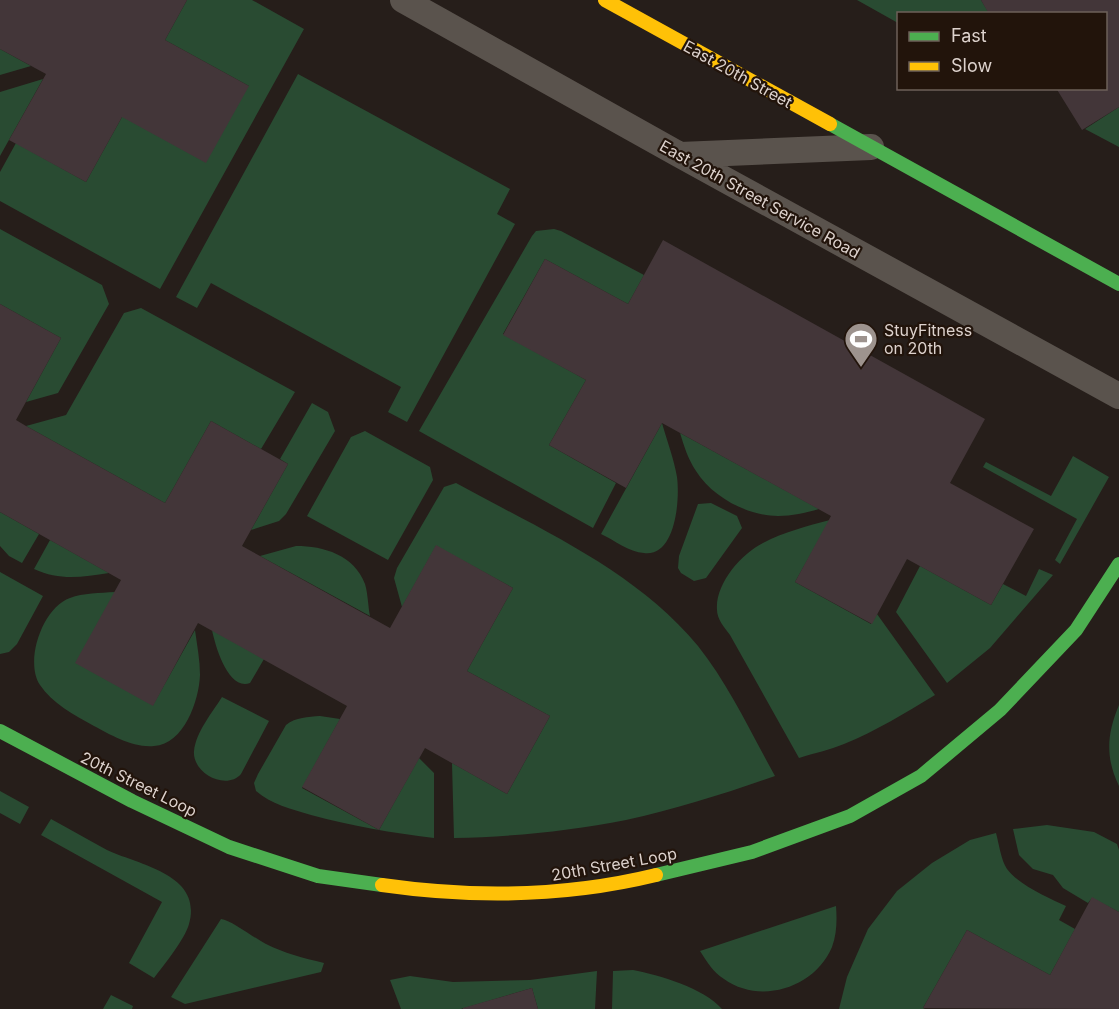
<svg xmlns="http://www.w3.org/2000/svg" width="1119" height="1009" font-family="Inter,sans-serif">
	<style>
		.green { fill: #294b32 }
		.building { fill: #433639 }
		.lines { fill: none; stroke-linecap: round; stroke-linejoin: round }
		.lane { stroke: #5a534d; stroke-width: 26 }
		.fast { stroke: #4caf50; stroke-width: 14 }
		.slow { stroke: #ffc107; stroke-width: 14 }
		.labels { text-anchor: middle; stroke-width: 4.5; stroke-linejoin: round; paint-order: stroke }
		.street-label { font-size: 16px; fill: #ddd2cd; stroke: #22140b }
		.poi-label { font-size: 16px; fill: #ddd2cd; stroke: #22140b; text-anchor: start }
	</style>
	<rect width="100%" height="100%" fill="#261e1a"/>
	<path class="green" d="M 187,0 L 252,0 L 304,29 L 160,289 L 0,201 L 0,172 L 16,143 L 86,182 L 122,117 L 249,86 L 165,40 Z
		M 857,0 L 981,0 L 989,13 L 898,14 L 898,23 Z
		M 0,49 L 31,66 L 0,75 Z
		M 298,74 L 510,189 L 497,214 L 515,224 L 407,422 L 388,412 L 401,387 L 211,283 L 197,308 L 176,297 Z
		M 43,79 L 0,156 L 0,92 Z
		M 1119,107 L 1119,147 L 1085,129 Z
		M 0,229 L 102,285 L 109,304 L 58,393 L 26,402 L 61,338 L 0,304 Z
		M 554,229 L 561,231 L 644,275 L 628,304 L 545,259 L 503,334 L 586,380 L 549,445 L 616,483 L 593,528 L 419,431 L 532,236 L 536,231 Z
		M 141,308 L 295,392 L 261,449 L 211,421 L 165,503 L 26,426 L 66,415 L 124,313 Z
		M 312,403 L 328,412 L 335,431 L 286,514 L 279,521 L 251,530 L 288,464 L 280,459 Z
		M 662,423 C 667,441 674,459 677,477 C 680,499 676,557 644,553 C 629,552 614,540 601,534 Z
		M 365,431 L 430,467 L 433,480 L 388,560 L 307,516 L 351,437 Z
		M 680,433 L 819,509 C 805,513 792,516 778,516 C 748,516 712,497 696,471 C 688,459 684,446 680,433 Z
		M 1073,456 L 1109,477 L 1060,564 L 1055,560 L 1077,519 L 983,467 L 986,462 L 1051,496 Z
		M 456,483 C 541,530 635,570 698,646 C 729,685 751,733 775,776 C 727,793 677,809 626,820 C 570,831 511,837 454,838 L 452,763 L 507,794 L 550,716 L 467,671 L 513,588 L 436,546 L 402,607 L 394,578 L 397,568 L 444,487 Z
		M 711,503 L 737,516 L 742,528 L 706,578 L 694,581 L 681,573 L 678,568 L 679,556 L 698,504 Z
		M 0,512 L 39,534 L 22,563 L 9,556 L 0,546 Z
		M 830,520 L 795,582 L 871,624 L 877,614 L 935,695 C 905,713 876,731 844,744 C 830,750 814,753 799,758 L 730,635 C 724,627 717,619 717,610 C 715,584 741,554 763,543 C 784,532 807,526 830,520 Z
		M 50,540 L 109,573 C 82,577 60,581 34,569 Z
		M 296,546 C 324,546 354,555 365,584 C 368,594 368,606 370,616 L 260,556 Z
		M 920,566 L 991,605 L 1003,584 L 1026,596 L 1039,569 L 1053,575 L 990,648 L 947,683 L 896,612 Z
		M 0,572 L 43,596 L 17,644 L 9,652 L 0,654 Z
		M 115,592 L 153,705 L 195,630 C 197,645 200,660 200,675 C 199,701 184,744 154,746 C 133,748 111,735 94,726 C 74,715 52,703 40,685 C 24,661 43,607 70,598 C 83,593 100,593 115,592 Z
		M 212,630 L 264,659 L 250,683 C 228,691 215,645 212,630 Z
		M 222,697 L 269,721 L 241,774 C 226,791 192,773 194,751 C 196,732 212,713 222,697 Z
		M 1119,705 L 1119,786 C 1105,757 1107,734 1119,705 Z
		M 320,716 L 340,719 L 302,788 L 379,830 L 419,758 L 434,773 L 434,838 C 392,833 352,826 311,815 C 291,809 271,804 256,791 L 254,783 L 258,774 L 286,725 C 296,717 308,717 320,716 Z
		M 0,791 L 29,807 L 20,824 L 0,813 Z
		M 51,819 C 70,829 88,840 107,850 C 139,865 203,874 189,924 C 185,939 164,965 154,978 L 129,963 L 162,902 L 41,835 Z
		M 1047,825 L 1094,832 L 1117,844 L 1119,850 L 1119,912 L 1092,898 L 1088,903 L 1063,888 L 1053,875 L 1033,869 L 1019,855 L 1013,829 Z
		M 996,833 C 999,844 1001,860 1007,869 C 1019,885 1049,898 1066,906 L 1059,920 L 1075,929 L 1050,975 L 967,930 L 923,1008 L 925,1009 L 839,1009 L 847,977 L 868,929 L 897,891 L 932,863 L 970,840 Z
		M 836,906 C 837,919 837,934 832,947 C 815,988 760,1005 724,979 C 713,972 707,962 700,951 Z
		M 221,919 C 231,920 254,938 266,944 C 284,953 303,958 324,963 L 321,972 L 185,1004 L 171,997 Z
		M 633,970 C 659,975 704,988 722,1009 L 612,1009 L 613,971 Z
		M 597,971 L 595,1009 L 538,1009 L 532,988 L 461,1009 L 401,1009 L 390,980 L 410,976 L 453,982 L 530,980 Z
		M 111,995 L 133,1006 L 132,1009 L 103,1009 Z"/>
	<path class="building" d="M 0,0 L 187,0 L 165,40 L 249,86 L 206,163 L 122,117 L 86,182 L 9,140 L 46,74 L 0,49 Z
		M 981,0 L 1119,0 L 1119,107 L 1082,130 L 1056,88 L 1106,88 L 1106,14 L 989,14 Z
		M 663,240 L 985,419 L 950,483 L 1034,529 L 991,605 L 907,559 L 872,624 L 795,582 L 831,516 L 662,423 L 626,488 L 549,445 L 586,380 L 503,335 L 545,259 L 628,304 Z
		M 0,304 L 61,338 L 16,420 L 26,426 L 165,503 L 211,421 L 288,464 L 242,546 L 260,556 L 390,628 L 436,545 L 513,588 L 467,671 L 550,716 L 507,794 L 425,748 L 379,830 L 302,787 L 347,706 L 198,623 L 153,706 L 75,663 L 121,580 L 0,512 Z
		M 1092,897 L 1119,912 L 1119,1009 L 923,1008 L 967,930 L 1050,975 Z
		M 532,988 L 538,1009 L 463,1009 L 463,1008 Z"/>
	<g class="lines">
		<path class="lane" d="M 403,0 L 680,155 L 1119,396
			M 680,155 L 871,147"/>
		<path class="fast" d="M 830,124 L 1119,284
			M 0,731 L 132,801 L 229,847 L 318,876 L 382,885
			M 656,875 L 752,852 L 850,816 L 921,776 L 1000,710 L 1076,630 L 1119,564"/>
		<path class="slow" d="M 605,0 L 830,124
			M 382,885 C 473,898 566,897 656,875"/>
	</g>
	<defs>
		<symbol id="stadium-pin" viewBox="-11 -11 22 30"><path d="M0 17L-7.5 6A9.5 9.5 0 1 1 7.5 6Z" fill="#9d938e" stroke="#22140b"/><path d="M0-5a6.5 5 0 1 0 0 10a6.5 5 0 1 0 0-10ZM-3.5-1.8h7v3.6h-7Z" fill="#fff"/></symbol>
	</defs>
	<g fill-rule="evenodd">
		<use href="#stadium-pin" x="842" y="320" width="38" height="52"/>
	</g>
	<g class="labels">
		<g class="street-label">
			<text transform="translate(738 74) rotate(29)" y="6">East 20th Street</text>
			<text transform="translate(760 199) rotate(29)" y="6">East 20th Street Service Road</text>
			<text transform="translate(139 784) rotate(26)" y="6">20th Street Loop</text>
			<text transform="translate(614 864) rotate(-10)" y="6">20th Street Loop</text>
		</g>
		<g class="poi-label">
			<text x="884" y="336">StuyFitness<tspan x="884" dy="18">on 20th</tspan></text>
		</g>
	</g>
	<rect x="897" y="12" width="210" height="78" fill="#22140b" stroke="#6d6059" stroke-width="1.5"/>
	<rect x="909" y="32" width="30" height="9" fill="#4caf50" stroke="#6d6059" stroke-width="1.5"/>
	<text x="951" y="42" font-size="18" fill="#ddd2cd">Fast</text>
	<rect x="909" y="62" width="30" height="9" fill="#ffc107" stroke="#6d6059" stroke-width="1.5"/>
	<text x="951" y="72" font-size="18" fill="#ddd2cd">Slow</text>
</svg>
